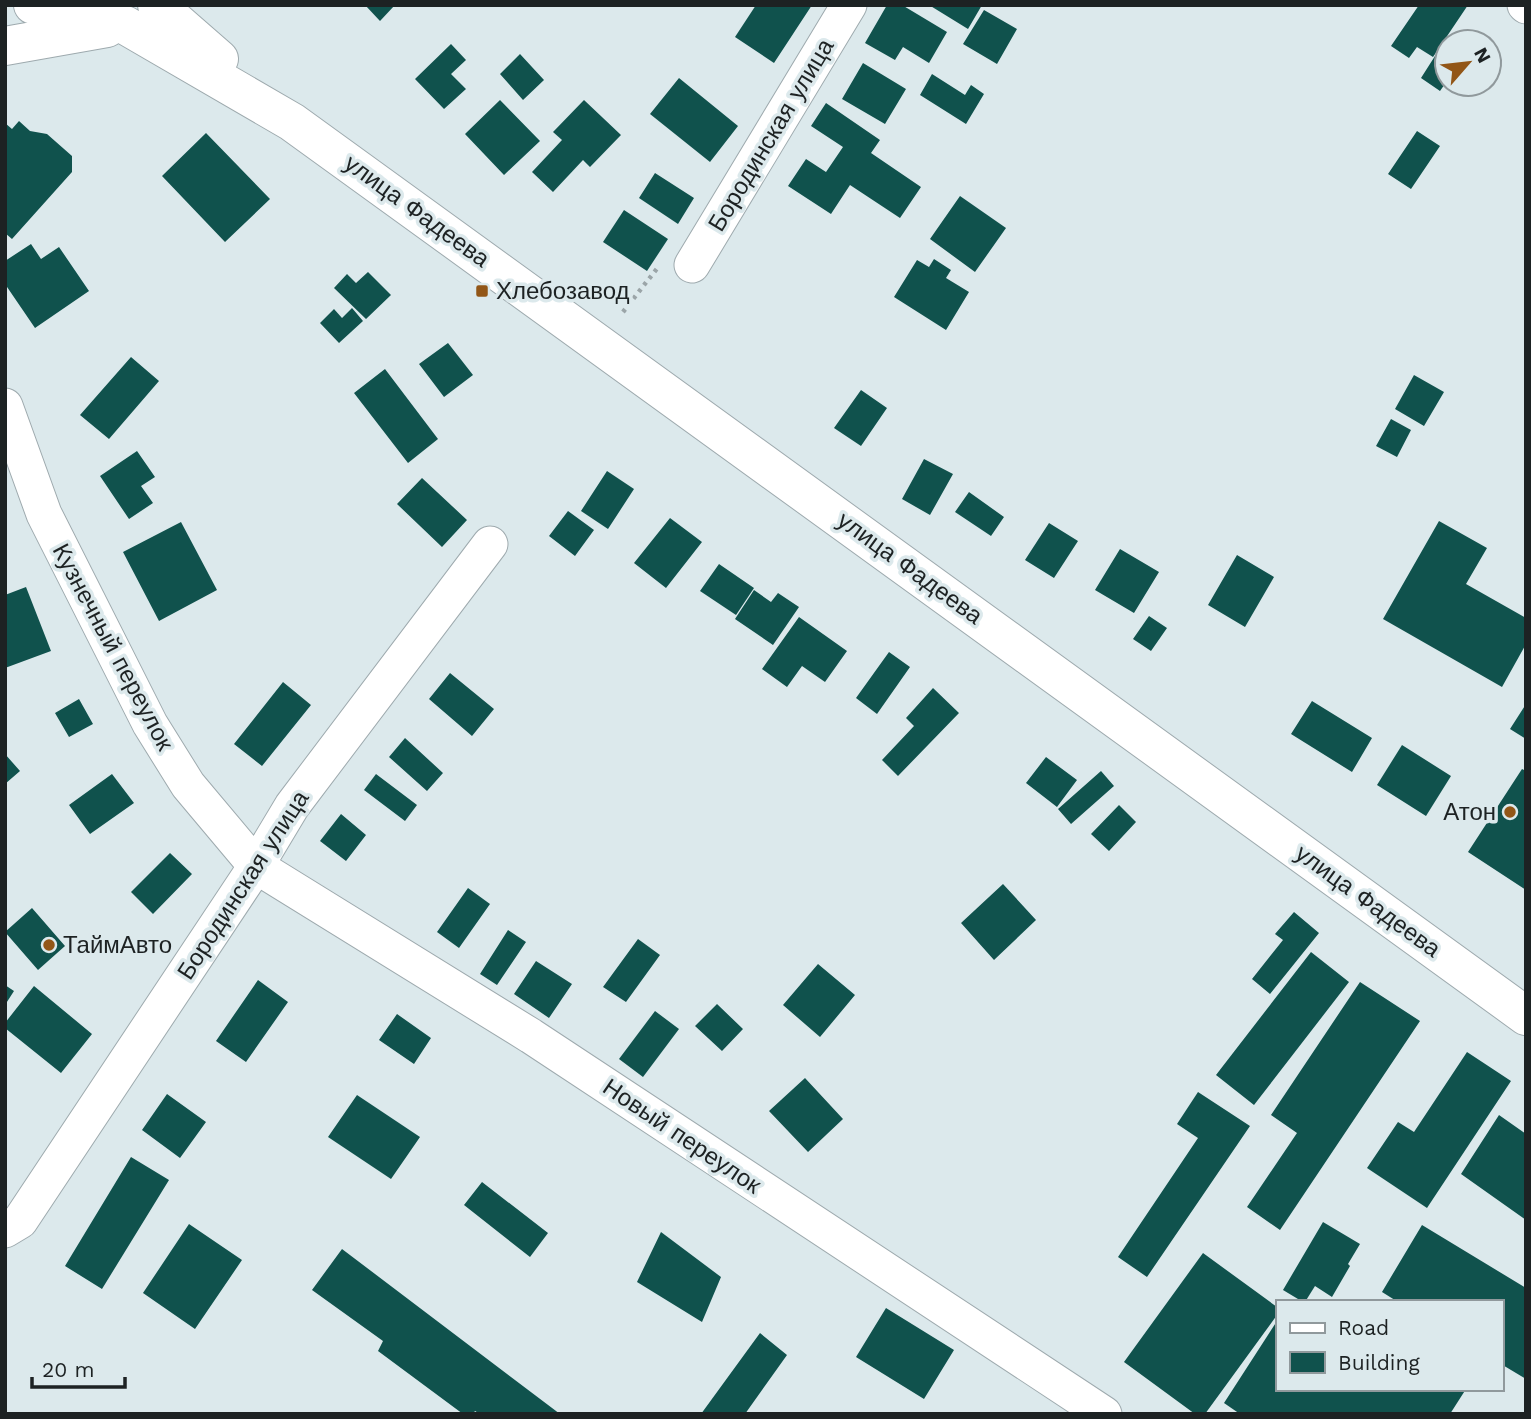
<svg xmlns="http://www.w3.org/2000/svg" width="1531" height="1419" font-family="'Work Sans',sans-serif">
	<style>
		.building { fill: #10524d }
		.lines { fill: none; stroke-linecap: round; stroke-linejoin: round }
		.minor-casing { stroke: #9eaaae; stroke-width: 37 }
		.major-casing { stroke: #9eaaae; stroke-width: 40 }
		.path { stroke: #9ba5a8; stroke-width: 4.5; stroke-dasharray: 3.5 5; stroke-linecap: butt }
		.minor { stroke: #fff; stroke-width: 35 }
		.major { stroke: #fff; stroke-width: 38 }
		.poi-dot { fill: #925617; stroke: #dce9ec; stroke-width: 2.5 }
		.labels { text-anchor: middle; stroke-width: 7; stroke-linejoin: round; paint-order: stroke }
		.street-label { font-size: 24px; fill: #1d2223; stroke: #dce9ec }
		.poi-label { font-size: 24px; fill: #1d2223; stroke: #dce9ec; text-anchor: start }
	</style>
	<rect width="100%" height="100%" fill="#dce9ec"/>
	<path class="building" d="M 365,5 L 395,5 L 380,21 Z
		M 756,5 L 812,5 L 774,63 L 735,37 Z
		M 887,5 L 902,5 L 947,32 L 929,63 L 903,47 L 895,60 L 865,43 Z
		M 929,5 L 982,5 L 968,29 Z
		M 1419,5 L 1468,5 L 1433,57 L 1417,47 L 1409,58 L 1391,46 Z
		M 984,10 L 1017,29 L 997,64 L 963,44 Z
		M 451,44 L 466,60 L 451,74 L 466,89 L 444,109 L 415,79 Z
		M 520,54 L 544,80 L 523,100 L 500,74 Z
		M 1435,56 L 1447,64 L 1447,81 L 1440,91 L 1421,78 Z
		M 863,63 L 906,89 L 885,124 L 842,99 Z
		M 932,74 L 965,95 L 971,85 L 984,94 L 966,124 L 920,95 Z
		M 679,78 L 738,126 L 710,162 L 650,114 Z
		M 500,100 L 540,141 L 504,175 L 465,134 Z
		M 584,100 L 621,135 L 590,167 L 583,160 L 553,192 L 532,172 L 562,140 L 553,132 Z
		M 826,103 L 880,140 L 871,153 L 921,187 L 900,218 L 850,185 L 831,214 L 788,186 L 806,159 L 826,172 L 843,147 L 811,126 Z
		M 19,121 L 30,131 L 47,134 L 72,156 L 72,172 L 12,239 L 5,233 L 5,123 L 12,129 Z
		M 1417,131 L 1440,146 L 1411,189 L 1388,174 Z
		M 206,133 L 270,199 L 225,242 L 162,176 Z
		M 655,173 L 694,198 L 678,224 L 639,198 Z
		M 960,196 L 1006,228 L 975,272 L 930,239 Z
		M 624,210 L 668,239 L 647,271 L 603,242 Z
		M 31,244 L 41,259 L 59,247 L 89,291 L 35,328 L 5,284 L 5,261 Z
		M 934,259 L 951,270 L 946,278 L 969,292 L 946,330 L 894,297 L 917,260 L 929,267 Z
		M 368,272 L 391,295 L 366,319 L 334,288 L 347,274 L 356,283 Z
		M 352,308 L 363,321 L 339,343 L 320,323 L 334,309 L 342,318 Z
		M 448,343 L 473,375 L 444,397 L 419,364 Z
		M 131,357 L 159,381 L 109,439 L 80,415 Z
		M 385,369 L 438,439 L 408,463 L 354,393 Z
		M 1414,375 L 1444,392 L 1424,426 L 1395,409 Z
		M 861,390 L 887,408 L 861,446 L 834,428 Z
		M 1391,419 L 1411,430 L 1397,457 L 1376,446 Z
		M 137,451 L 155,477 L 141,486 L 153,503 L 129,519 L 100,476 Z
		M 924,459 L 953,474 L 930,515 L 902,499 Z
		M 607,471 L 634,489 L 608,529 L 581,511 Z
		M 422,478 L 467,520 L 442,547 L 397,504 Z
		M 969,492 L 1004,517 L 991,536 L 955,512 Z
		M 568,511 L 594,530 L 575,556 L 549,536 Z
		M 670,518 L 702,542 L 666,588 L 634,563 Z
		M 1439,521 L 1487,548 L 1466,584 L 1526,618 L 1526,644 L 1502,687 L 1383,619 Z
		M 181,522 L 217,590 L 159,621 L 123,552 Z
		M 1049,523 L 1078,541 L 1054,578 L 1025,560 Z
		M 1120,549 L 1159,572 L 1134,613 L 1095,590 Z
		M 1237,555 L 1274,577 L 1245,627 L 1208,605 Z
		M 719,564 L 754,588 L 736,615 L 700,591 Z
		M 26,587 L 51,651 L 5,668 L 5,595 Z
		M 754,590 L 771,602 L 778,593 L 799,607 L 773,645 L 735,619 Z
		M 1149,616 L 1167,628 L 1151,651 L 1133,639 Z
		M 799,617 L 847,651 L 825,682 L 802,666 L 787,687 L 762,669 Z
		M 889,652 L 910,667 L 877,714 L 856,698 Z
		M 450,673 L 494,709 L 472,736 L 429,699 Z
		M 283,682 L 311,705 L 262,766 L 234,744 Z
		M 933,688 L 959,713 L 898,776 L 882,760 L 914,726 L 906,718 Z
		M 79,699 L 93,724 L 69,737 L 55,713 Z
		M 1312,701 L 1372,738 L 1352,772 L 1291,734 Z
		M 1526,704 L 1526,739 L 1510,729 Z
		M 405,738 L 443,773 L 427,791 L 389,757 Z
		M 1402,745 L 1451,776 L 1426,816 L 1377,785 Z
		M 5,754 L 20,771 L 5,784 Z
		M 1046,757 L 1077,780 L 1057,807 L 1026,783 Z
		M 1522,769 L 1526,771 L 1526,890 L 1468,852 Z
		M 1101,771 L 1114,786 L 1071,824 L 1058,809 Z
		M 112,774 L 134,803 L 90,834 L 69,805 Z
		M 376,774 L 417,805 L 405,821 L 364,790 Z
		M 1119,805 L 1136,822 L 1109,851 L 1091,834 Z
		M 341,814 L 366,835 L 346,861 L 320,841 Z
		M 170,853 L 192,874 L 153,914 L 131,892 Z
		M 1003,884 L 1036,920 L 994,960 L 961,923 Z
		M 468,888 L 490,904 L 459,948 L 437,932 Z
		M 32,908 L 65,946 L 38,970 L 5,932 Z
		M 1294,912 L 1319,933 L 1270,994 L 1252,979 L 1283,940 L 1275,934 Z
		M 508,930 L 526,942 L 497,985 L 480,974 Z
		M 638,939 L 660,955 L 626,1002 L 603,987 Z
		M 1311,952 L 1349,982 L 1254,1105 L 1216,1075 Z
		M 536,961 L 572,984 L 549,1018 L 514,994 Z
		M 818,964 L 855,995 L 820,1037 L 783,1005 Z
		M 258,980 L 288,1002 L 246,1062 L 216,1041 Z
		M 1360,982 L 1420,1021 L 1280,1230 L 1247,1207 L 1297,1133 L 1271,1115 Z
		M 5,985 L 14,991 L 5,1005 Z
		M 34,986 L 92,1034 L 61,1073 L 5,1028 L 5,1023 Z
		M 717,1004 L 743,1029 L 722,1051 L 695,1026 Z
		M 655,1011 L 679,1029 L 643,1077 L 619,1059 Z
		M 397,1014 L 431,1038 L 414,1064 L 379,1040 Z
		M 1467,1052 L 1511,1081 L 1427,1208 L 1367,1168 L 1398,1122 L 1414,1132 Z
		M 805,1078 L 843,1119 L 808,1152 L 769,1111 Z
		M 1198,1092 L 1250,1126 L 1147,1277 L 1118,1257 L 1198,1138 L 1177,1124 Z
		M 167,1094 L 206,1122 L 180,1158 L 142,1130 Z
		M 357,1095 L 420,1137 L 391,1179 L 328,1137 Z
		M 1499,1115 L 1526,1134 L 1526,1220 L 1461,1174 Z
		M 131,1157 L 169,1180 L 102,1289 L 65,1266 Z
		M 482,1182 L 548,1233 L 530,1257 L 464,1205 Z
		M 1323,1222 L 1360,1244 L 1348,1264 L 1350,1266 L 1332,1297 L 1315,1286 L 1305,1302 L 1303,1302 L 1283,1290 Z
		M 189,1224 L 242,1260 L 195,1329 L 143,1293 Z
		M 1422,1225 L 1526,1288 L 1526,1379 L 1501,1364 L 1501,1302 L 1398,1302 L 1382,1292 Z
		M 661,1232 L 721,1277 L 702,1322 L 637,1282 Z
		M 342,1249 L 560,1414 L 480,1414 L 475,1411 L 473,1414 L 463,1414 L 378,1351 L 383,1341 L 312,1290 Z
		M 1203,1253 L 1277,1307 L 1277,1315 L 1205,1414 L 1195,1414 L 1124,1362 Z
		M 886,1308 L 954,1350 L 924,1399 L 856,1357 Z
		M 1277,1321 L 1277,1389 L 1466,1389 L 1450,1414 L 1240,1414 L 1224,1403 Z
		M 760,1333 L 787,1355 L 745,1414 L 701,1414 Z"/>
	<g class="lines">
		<defs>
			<path id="minor" d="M 1525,5 L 1526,6
				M 692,265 L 849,5
				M 5,406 L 44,514 L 150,724 L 188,785 L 256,866 L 531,1036 L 1104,1414
				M 5,1230 L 20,1221 L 256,866 L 292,806 L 490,544"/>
			<path id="major" d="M 33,5 L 125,25 L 292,122 L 1526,1016
				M 157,5 L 219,59
				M 5,46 L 107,28"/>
		</defs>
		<use href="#minor" class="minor-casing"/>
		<use href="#major" class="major-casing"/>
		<path class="path" d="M 623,312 L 659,266"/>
		<use href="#minor" class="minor"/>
		<use href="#major" class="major"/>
	</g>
	<g class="poi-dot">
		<rect x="475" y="284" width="14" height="14" rx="3.5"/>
		<circle cx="1510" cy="812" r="7"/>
		<circle cx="49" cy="945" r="7"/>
	</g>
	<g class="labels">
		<g class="street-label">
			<text transform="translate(771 135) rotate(-59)" y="8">Бородинская улица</text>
			<text transform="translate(417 211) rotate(36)" y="8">улица Фадеева</text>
			<text transform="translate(910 568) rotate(36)" y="8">улица Фадеева</text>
			<text transform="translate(113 647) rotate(62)" y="8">Кузнечный переулок</text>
			<text transform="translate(243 885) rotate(-57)" y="8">Бородинская улица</text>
			<text transform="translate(1368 901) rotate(36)" y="8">улица Фадеева</text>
			<text transform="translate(682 1136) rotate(34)" y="8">Новый переулок</text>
		</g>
		<g class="poi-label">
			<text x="496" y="299">Хлебозавод</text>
			<text x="1496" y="820" text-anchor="end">Атон</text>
			<text x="63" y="953">ТаймАвто</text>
		</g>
	</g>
	<rect width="1531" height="1419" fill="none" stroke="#1d2223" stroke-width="14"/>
	<rect x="1276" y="1300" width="228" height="91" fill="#dce9ec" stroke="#90999c" stroke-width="2"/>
	<rect x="1290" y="1323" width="35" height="10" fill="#ffffff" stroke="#90999c" stroke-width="2"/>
	<text x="1338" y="1335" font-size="21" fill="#1d2223">Road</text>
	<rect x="1290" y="1352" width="35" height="21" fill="#10524d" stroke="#90999c" stroke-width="2"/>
	<text x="1338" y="1370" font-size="21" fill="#1d2223">Building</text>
	<g transform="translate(1468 63) rotate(62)"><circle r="33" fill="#dce9ec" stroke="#90999c" stroke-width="2"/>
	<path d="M0-5L12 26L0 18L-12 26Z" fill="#925617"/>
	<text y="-10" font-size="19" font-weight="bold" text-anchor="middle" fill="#1d2223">N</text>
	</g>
	<path d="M32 1377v10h93v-10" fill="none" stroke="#1d2223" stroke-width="3.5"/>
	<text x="42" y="1377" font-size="21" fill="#1d2223" stroke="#dce9ec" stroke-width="5" paint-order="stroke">20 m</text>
</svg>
